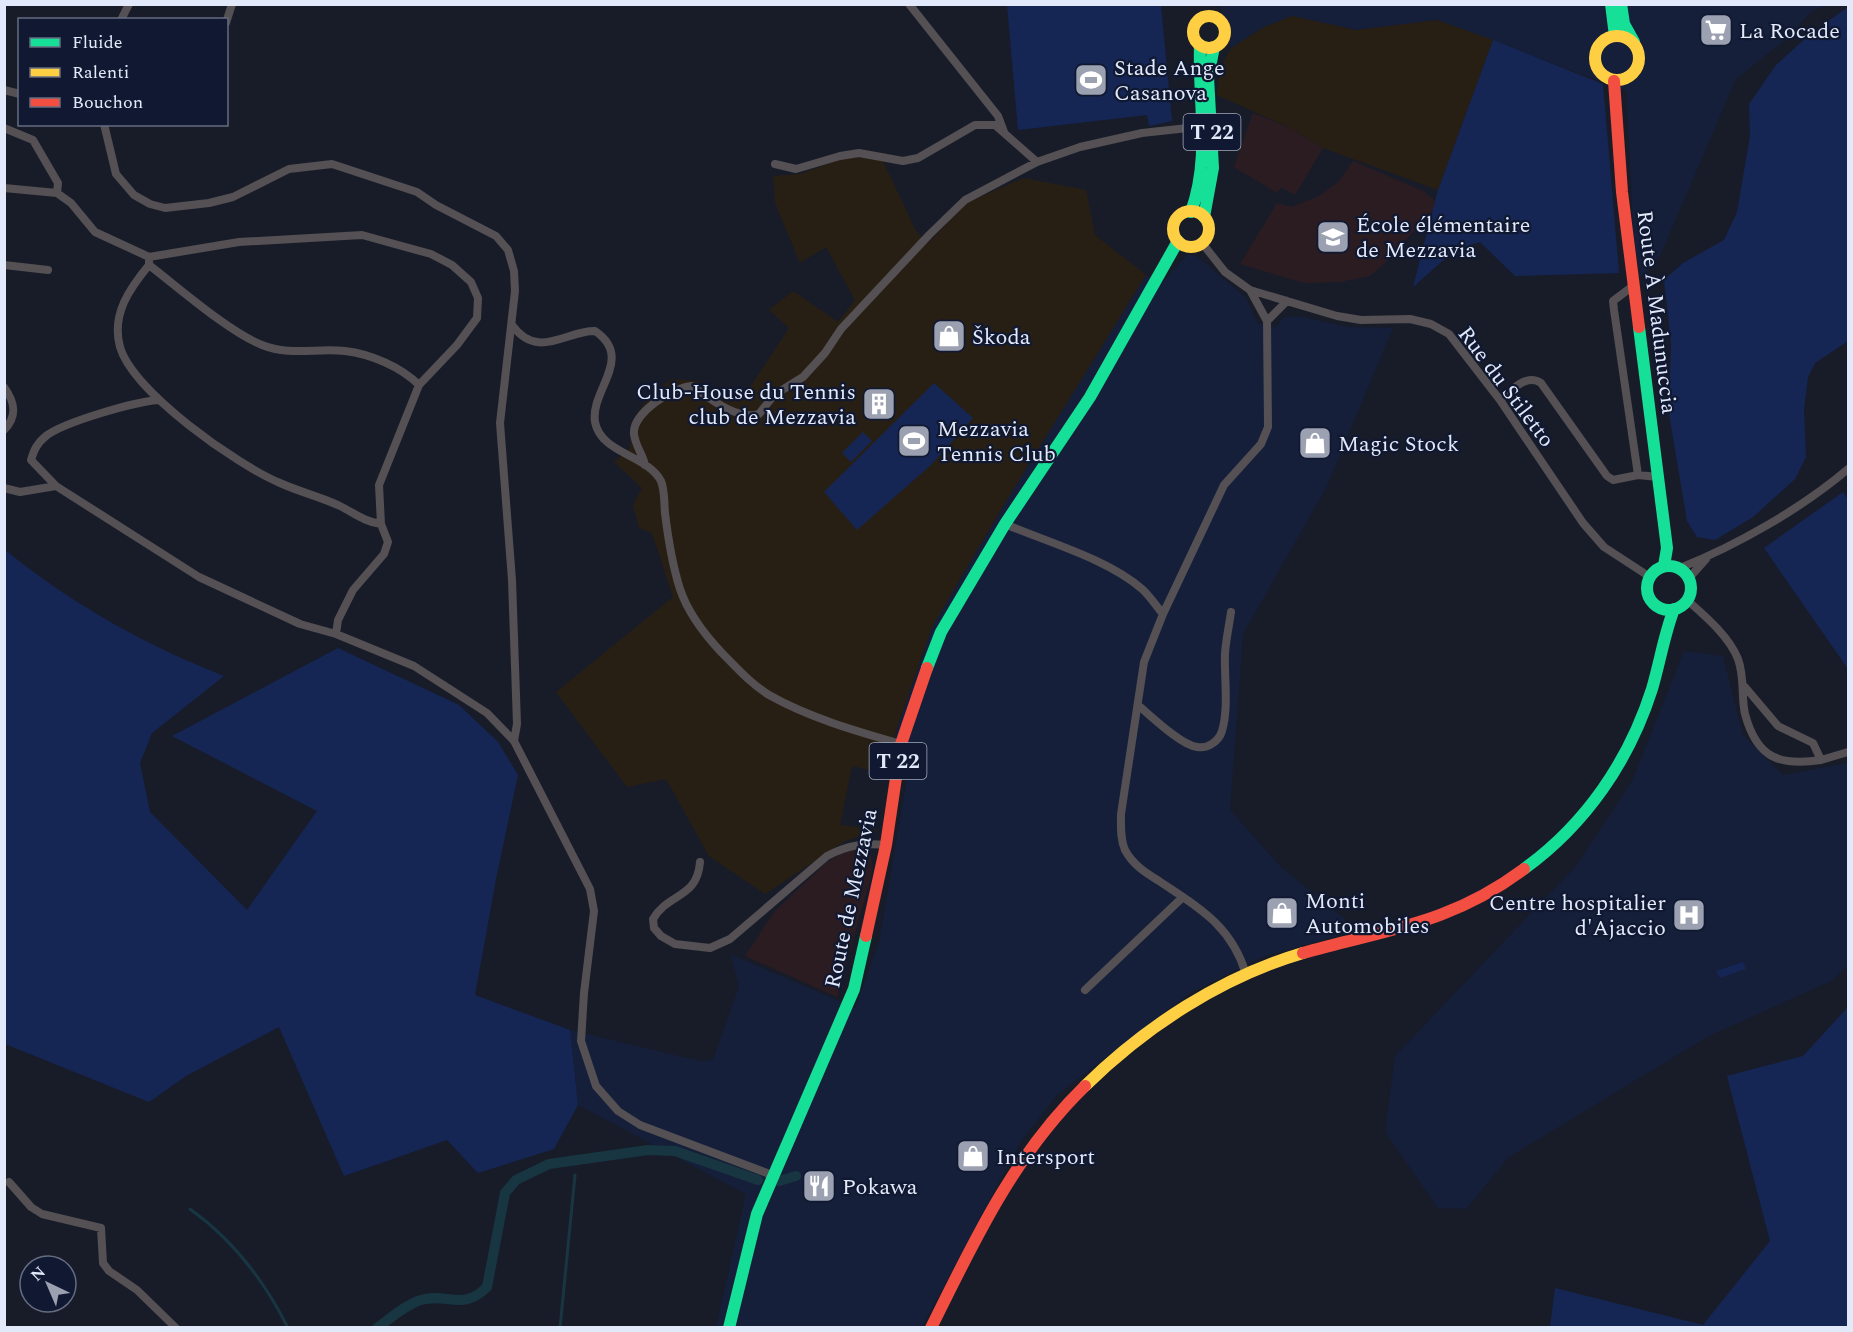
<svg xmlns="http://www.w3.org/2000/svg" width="1853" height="1332" font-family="Spectral,serif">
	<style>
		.built { fill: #151f3a }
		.industrial { fill: #281f14 }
		.education { fill: #2b1c21 }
		.green { fill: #152655 }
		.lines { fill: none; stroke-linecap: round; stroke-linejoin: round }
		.stream { stroke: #183642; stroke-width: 3 }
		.canal { stroke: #183642; stroke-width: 10 }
		.street { stroke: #545053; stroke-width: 8 }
		.fast { stroke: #16e098; stroke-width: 12 }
		.slow { stroke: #ffcf43; stroke-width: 12 }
		.jam { stroke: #f24e42; stroke-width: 12 }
		.labels { text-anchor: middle; stroke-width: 4.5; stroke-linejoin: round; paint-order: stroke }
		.shield { fill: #101931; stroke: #a3abbe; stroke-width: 1.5 }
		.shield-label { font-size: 21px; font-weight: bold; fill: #e2e9fa }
		.poi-label { font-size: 22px; fill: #e2e9fa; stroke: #101931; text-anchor: start }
		.street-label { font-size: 22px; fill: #e2e9fa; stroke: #101931 }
	</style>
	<rect width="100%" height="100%" fill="#181c29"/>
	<path class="built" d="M 1220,5 L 1827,5 L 1812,11 L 1784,41 L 1736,79 L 1661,254 L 1641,277 L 1634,243 L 1626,91 L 1437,20 L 1356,30 L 1292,16 L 1264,27 L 1231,48 Z
		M 1188,254 L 1198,257 L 1246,298 L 1257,323 L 1276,327 L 1284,317 L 1297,316 L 1348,327 L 1393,328 L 1326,488 L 1243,634 L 1230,810 L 1281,867 L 1358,930 L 1262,957 L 1190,993 L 1057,1095 L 1020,1143 L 922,1327 L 716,1327 L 746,1194 L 578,1105 L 570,1030 L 700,1061 L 713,1060 L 739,986 L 730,954 L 855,1008 L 879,942 L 907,778 L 887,774 L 896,731 L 932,627 L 1008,498 L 1146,275 L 1161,284 Z
		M 1684,651 L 1723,656 L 1743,735 L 1783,775 L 1848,763 L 1848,965 L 1833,980 L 1707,1037 L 1509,1157 L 1466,1209 L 1438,1208 L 1385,1132 L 1395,1056 L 1577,865 L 1632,781 Z"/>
	<path class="industrial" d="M 1292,16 L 1356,30 L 1437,20 L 1493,40 L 1438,190 L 1323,148 L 1292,129 L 1217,95 L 1220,68 L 1231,48 L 1264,27 Z
		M 850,156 L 883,161 L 915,229 L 927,244 L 968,202 L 1024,178 L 1086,190 L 1095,235 L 1146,275 L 1008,498 L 932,627 L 896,731 L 887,774 L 852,766 L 840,825 L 879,830 L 845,841 L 765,894 L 709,856 L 666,779 L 627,787 L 556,692 L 673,597 L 652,533 L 639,528 L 633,505 L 642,488 L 614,462 L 630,448 L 631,423 L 644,403 L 671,379 L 699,381 L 715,395 L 740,402 L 789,328 L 769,310 L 793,291 L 838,322 L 855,300 L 826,247 L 800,263 L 775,203 L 773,176 L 800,174 Z"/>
	<path class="education" d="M 1253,113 L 1292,129 L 1323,148 L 1295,195 L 1281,187 L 1277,193 L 1234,167 Z
		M 1353,161 L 1423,191 L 1435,201 L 1434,209 L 1383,265 L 1370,276 L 1340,282 L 1304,283 L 1240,264 L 1277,203 L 1291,207 L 1319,196 L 1338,182 Z
		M 861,849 L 871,855 L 872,873 L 837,997 L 745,956 L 774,912 L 825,864 L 843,852 Z"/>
	<path class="green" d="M 1007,5 L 1161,5 L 1172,121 L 1149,126 L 1147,115 L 1018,130 Z
		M 1848,7 L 1848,341 L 1815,363 L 1808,377 L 1804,410 L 1806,457 L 1795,479 L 1753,517 L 1715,540 L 1697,537 L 1687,521 L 1669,414 L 1671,341 L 1664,280 L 1683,263 L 1724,240 L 1737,212 L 1750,136 L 1749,104 L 1776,65 L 1808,36 Z
		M 1493,40 L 1603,84 L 1619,273 L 1515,276 L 1480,242 L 1456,249 L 1413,287 L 1438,190 Z
		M 934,383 L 973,418 L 931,465 L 857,530 L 824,492 Z
		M 863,432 L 872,441 L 851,462 L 842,453 Z
		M 1843,492 L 1848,500 L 1848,669 L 1764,548 Z
		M 4,549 C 70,603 145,645 224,676 L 152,733 L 140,763 L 150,812 L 247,910 L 317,811 L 172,736 L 338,648 L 459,705 L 498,742 L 518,775 L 497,874 L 475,995 L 570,1030 L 578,1105 L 554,1149 L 478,1173 L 447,1140 L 344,1176 L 279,1027 L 186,1076 L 149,1102 L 5,1044 Z
		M 1743,962 L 1746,969 L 1720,978 L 1716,971 Z
		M 1848,1007 L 1848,1327 L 1550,1327 L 1555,1288 L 1703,1325 L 1770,1241 L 1727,1076 L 1803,1056 Z"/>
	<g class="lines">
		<path class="stream" d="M 190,1209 C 232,1239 265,1282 288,1328
			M 560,1328 L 575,1175"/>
		<path class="canal" d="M 779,1181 L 796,1176
			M 377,1328 C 391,1318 405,1305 421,1300 C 447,1292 462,1312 487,1287 L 505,1193 L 516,1180 L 549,1164 L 648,1150 L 675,1151 L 758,1180"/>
		<path class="street" d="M 909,4 L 998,116 L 1004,132
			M 121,20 L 129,4
			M 226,23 L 232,4
			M 4,90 L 20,94
			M 104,124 L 116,174 L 134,195 L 150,204 L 165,208 L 209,203 L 233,197 L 289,169 L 332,164 L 417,192 L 436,205 L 496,236 L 508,250 L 514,271 L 515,291 L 500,423 L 512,580 L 517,724 L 514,741
			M 4,128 L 33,140 L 58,183 L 57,193
			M 775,164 L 796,169 L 840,156 L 859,153 L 903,161 L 918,158 L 975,125 L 995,125 L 1037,162
			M 4,188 L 57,193 L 71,203 L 95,232 L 149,257 L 239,242 L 362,235 L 431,254 L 452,265 L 471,282 L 478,298 L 477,318 L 457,345 L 419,385 L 379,485 L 381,524 L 388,542 L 384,554 L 353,590 L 338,620 L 336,634
			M 1202,243 L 1225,272 L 1250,290 L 1337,316 L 1361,320 L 1410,319 L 1431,324 L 1449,334 L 1500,400 L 1583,523 L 1604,547 L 1650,577
			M 149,261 L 149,265 C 179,288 229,332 262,345 C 289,356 317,348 345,351 C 371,354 401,367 419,385
			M 4,265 L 48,270
			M 149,265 C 130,288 111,314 120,347 C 133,392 237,465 280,483 C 300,492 321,497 340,506 C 354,513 365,522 381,524
			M 1633,286 L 1613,301 L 1614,310 L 1638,475 L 1658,477
			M 1267,321 L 1287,301
			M 512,325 C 538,361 567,330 595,331 C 635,358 590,390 595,422 C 601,454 648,455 661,481 C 665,491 664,503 665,513 C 668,538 672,564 680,589 C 688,613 704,634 722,653 C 737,668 751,684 769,695 C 810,718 856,731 901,744
			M 4,387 C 15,402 18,416 4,430
			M 1500,400 C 1511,391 1526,373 1541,383 L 1607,476 L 1613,480 L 1638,475
			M 645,465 C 643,455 635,445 634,434 C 632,413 673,387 692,386 C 709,398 738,421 759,414 L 774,395 L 803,377 L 825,353 L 841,329 L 929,235 L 965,200 L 1037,162 L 1080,147 L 1142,133 L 1206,126
			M 56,486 L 31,460 C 34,450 37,443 46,436 C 64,422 134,402 158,400
			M 4,488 L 20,492 L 56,486 L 199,577 L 300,624 L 336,634 L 414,666 L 487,713 L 514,741 L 590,889 L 594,911 L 584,993 L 581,1041 L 596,1086 L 618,1111 L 640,1125 L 767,1173 L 771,1178
			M 1005,524 C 1047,542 1108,559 1142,589 C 1150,596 1156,606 1163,614
			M 1680,568 C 1737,545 1801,509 1848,469
			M 1689,578 L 1706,559
			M 1687,600 C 1705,616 1729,636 1738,659 C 1745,678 1741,697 1745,714 C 1757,759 1780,766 1821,760 L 1813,743 L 1778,726 L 1745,687
			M 1138,705 C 1151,716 1181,745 1197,747 C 1208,749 1219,741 1222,731 C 1229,708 1224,677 1225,653 C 1226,640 1229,626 1231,612
			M 1821,760 L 1848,752
			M 700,862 C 697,899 669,892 653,919 L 654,928 L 661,936 L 675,944 L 710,948 L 730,939 L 827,856 C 848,845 863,843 886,845
			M 1246,974 C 1231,925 1199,908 1159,881 C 1146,873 1133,865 1125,850 C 1120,839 1121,826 1121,814 L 1144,662 L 1163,614 L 1224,485 L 1261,444 L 1268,427 L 1267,321 L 1250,290
			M 1085,990 L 1183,897
			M 9,1182 L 31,1207 L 42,1214 L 101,1228 L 103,1263 L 109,1271 L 137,1290 L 176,1328"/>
		<path class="fast" d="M 1611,4 L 1615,36
			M 1621,4 L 1624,24 L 1634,42
			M 1191,212 C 1211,157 1198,102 1200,45
			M 1204,217 L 1213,168 L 1208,77 L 1214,47
			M 1639,327 L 1667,548 L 1664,566
			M1647 588a22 22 0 1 1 44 0a22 22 0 1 1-44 0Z
			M 927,668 L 941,632 L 1005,524 L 1090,397 L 1178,241
			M 1524,869 C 1586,824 1629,761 1652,689 C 1660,662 1664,635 1674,609
			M 729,1328 L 757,1214 L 854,989 L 866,936"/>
		<path class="slow" d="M1193 32a16 16 0 1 1 32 0a16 16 0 1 1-32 0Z
			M1595 58a22 22 0 1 1 44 0a22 22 0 1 1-44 0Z
			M1173 229a18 18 0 1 1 36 0a18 18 0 1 1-36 0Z
			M 1085,1086 C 1145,1027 1221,977 1303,953"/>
		<path class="jam" d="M 1614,81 L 1622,192 L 1639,327
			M 866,936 L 886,845 L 901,744 L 927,668
			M 1303,953 C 1388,929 1450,924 1524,869
			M 931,1328 C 974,1241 1014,1155 1085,1086"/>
	</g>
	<defs>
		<symbol id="supermarket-square" viewBox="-11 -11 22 22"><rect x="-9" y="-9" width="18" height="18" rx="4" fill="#9ba1b1" stroke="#101931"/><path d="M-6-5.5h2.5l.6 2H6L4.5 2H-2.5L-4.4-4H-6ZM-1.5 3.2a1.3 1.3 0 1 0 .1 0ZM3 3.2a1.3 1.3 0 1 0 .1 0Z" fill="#fff"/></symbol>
		<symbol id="stadium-square" viewBox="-11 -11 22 22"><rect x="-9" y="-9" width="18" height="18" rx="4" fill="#9ba1b1" stroke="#101931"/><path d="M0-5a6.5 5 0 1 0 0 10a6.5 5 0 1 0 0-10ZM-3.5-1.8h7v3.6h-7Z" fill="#fff"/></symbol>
		<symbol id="school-square" viewBox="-11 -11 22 22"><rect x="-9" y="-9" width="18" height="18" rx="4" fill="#9ba1b1" stroke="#101931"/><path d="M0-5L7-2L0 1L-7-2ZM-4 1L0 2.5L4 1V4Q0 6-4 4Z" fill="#fff"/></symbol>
		<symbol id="shop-square" viewBox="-11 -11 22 22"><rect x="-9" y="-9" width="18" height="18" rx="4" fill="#9ba1b1" stroke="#101931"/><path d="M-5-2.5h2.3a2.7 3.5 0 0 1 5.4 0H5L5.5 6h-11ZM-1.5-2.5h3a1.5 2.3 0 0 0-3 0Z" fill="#fff"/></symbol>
		<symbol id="building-square" viewBox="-11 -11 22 22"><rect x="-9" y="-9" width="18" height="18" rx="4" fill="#9ba1b1" stroke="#101931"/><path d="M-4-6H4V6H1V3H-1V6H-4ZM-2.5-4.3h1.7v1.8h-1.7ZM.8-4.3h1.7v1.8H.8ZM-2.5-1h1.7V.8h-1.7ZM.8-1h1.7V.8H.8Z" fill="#fff"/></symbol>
		<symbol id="hospital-square" viewBox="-11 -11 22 22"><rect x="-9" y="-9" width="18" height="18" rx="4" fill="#9ba1b1" stroke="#101931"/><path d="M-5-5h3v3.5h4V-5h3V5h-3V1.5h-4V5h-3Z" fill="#fff"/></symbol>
		<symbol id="restaurant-square" viewBox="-11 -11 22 22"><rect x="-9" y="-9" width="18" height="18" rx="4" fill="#9ba1b1" stroke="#101931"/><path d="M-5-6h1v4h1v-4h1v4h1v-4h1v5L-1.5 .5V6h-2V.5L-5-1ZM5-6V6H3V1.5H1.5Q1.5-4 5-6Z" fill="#fff"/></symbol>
	</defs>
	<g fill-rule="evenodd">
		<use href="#supermarket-square" x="1697" y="11" width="38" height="38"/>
		<use href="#stadium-square" x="1072" y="61" width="38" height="38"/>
		<use href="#school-square" x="1314" y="218" width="38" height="38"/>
		<use href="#shop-square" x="930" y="317" width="38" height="38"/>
		<use href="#building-square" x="860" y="385" width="38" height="38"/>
		<use href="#stadium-square" x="895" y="422" width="38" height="38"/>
		<use href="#shop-square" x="1296" y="424" width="38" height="38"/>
		<use href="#shop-square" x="1263" y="894" width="38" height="38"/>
		<use href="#hospital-square" x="1670" y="896" width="38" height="38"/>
		<use href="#shop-square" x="954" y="1137" width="38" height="38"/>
		<use href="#restaurant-square" x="800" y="1167" width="38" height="38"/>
	</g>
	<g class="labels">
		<g class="shield">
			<rect x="1183.5" y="114" width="57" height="36" rx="4.5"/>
			<rect x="869.5" y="743" width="57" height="36" rx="4.5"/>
		</g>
		<g class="shield-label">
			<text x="1212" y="139">T 22</text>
			<text x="898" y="768">T 22</text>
		</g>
		<g class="poi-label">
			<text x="1739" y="38">La Rocade</text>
			<text x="1114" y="75">Stade Ange<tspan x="1114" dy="25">Casanova</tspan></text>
			<text x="1356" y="232">École élémentaire<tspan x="1356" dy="25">de Mezzavia</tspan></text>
			<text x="972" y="344">Škoda</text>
			<text x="856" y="399" text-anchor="end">Club-House du Tennis<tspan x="856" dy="25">club de Mezzavia</tspan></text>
			<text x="937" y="436">Mezzavia<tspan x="937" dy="25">Tennis Club</tspan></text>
			<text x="1338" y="451">Magic Stock</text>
			<text x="1305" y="908">Monti<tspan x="1305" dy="25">Automobiles</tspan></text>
			<text x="1666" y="910" text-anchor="end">Centre hospitalier<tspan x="1666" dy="25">d'Ajaccio</tspan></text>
			<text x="996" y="1164">Intersport</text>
			<text x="842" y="1194">Pokawa</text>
		</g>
		<g class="street-label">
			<text transform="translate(1658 312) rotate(83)" y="8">Route À Madunuccia</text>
			<text transform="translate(1507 386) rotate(53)" y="8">Rue du Stiletto</text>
			<text transform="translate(850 898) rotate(-78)" y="8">Route de Mezzavia</text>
		</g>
	</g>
	<rect width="1853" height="1332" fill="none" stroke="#e2e9fa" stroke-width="12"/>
	<rect x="18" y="18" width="210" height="108" fill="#101931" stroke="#646c81" stroke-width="1.5"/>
	<rect x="30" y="38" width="30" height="9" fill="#16e098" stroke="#646c81" stroke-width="1.5"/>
	<text x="72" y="48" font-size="18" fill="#e2e9fa">Fluide</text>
	<rect x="30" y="68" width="30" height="9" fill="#ffcf43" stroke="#646c81" stroke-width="1.5"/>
	<text x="72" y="78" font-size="18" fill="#e2e9fa">Ralenti</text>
	<rect x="30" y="98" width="30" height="9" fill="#f24e42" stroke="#646c81" stroke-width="1.5"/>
	<text x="72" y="108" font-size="18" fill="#e2e9fa">Bouchon</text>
	<g transform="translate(48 1284) rotate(316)"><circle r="28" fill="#101931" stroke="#646c81" stroke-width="1.5"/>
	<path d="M0-4.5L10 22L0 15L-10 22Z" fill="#9ba1b1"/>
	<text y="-9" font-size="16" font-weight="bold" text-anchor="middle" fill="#e2e9fa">N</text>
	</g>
</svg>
